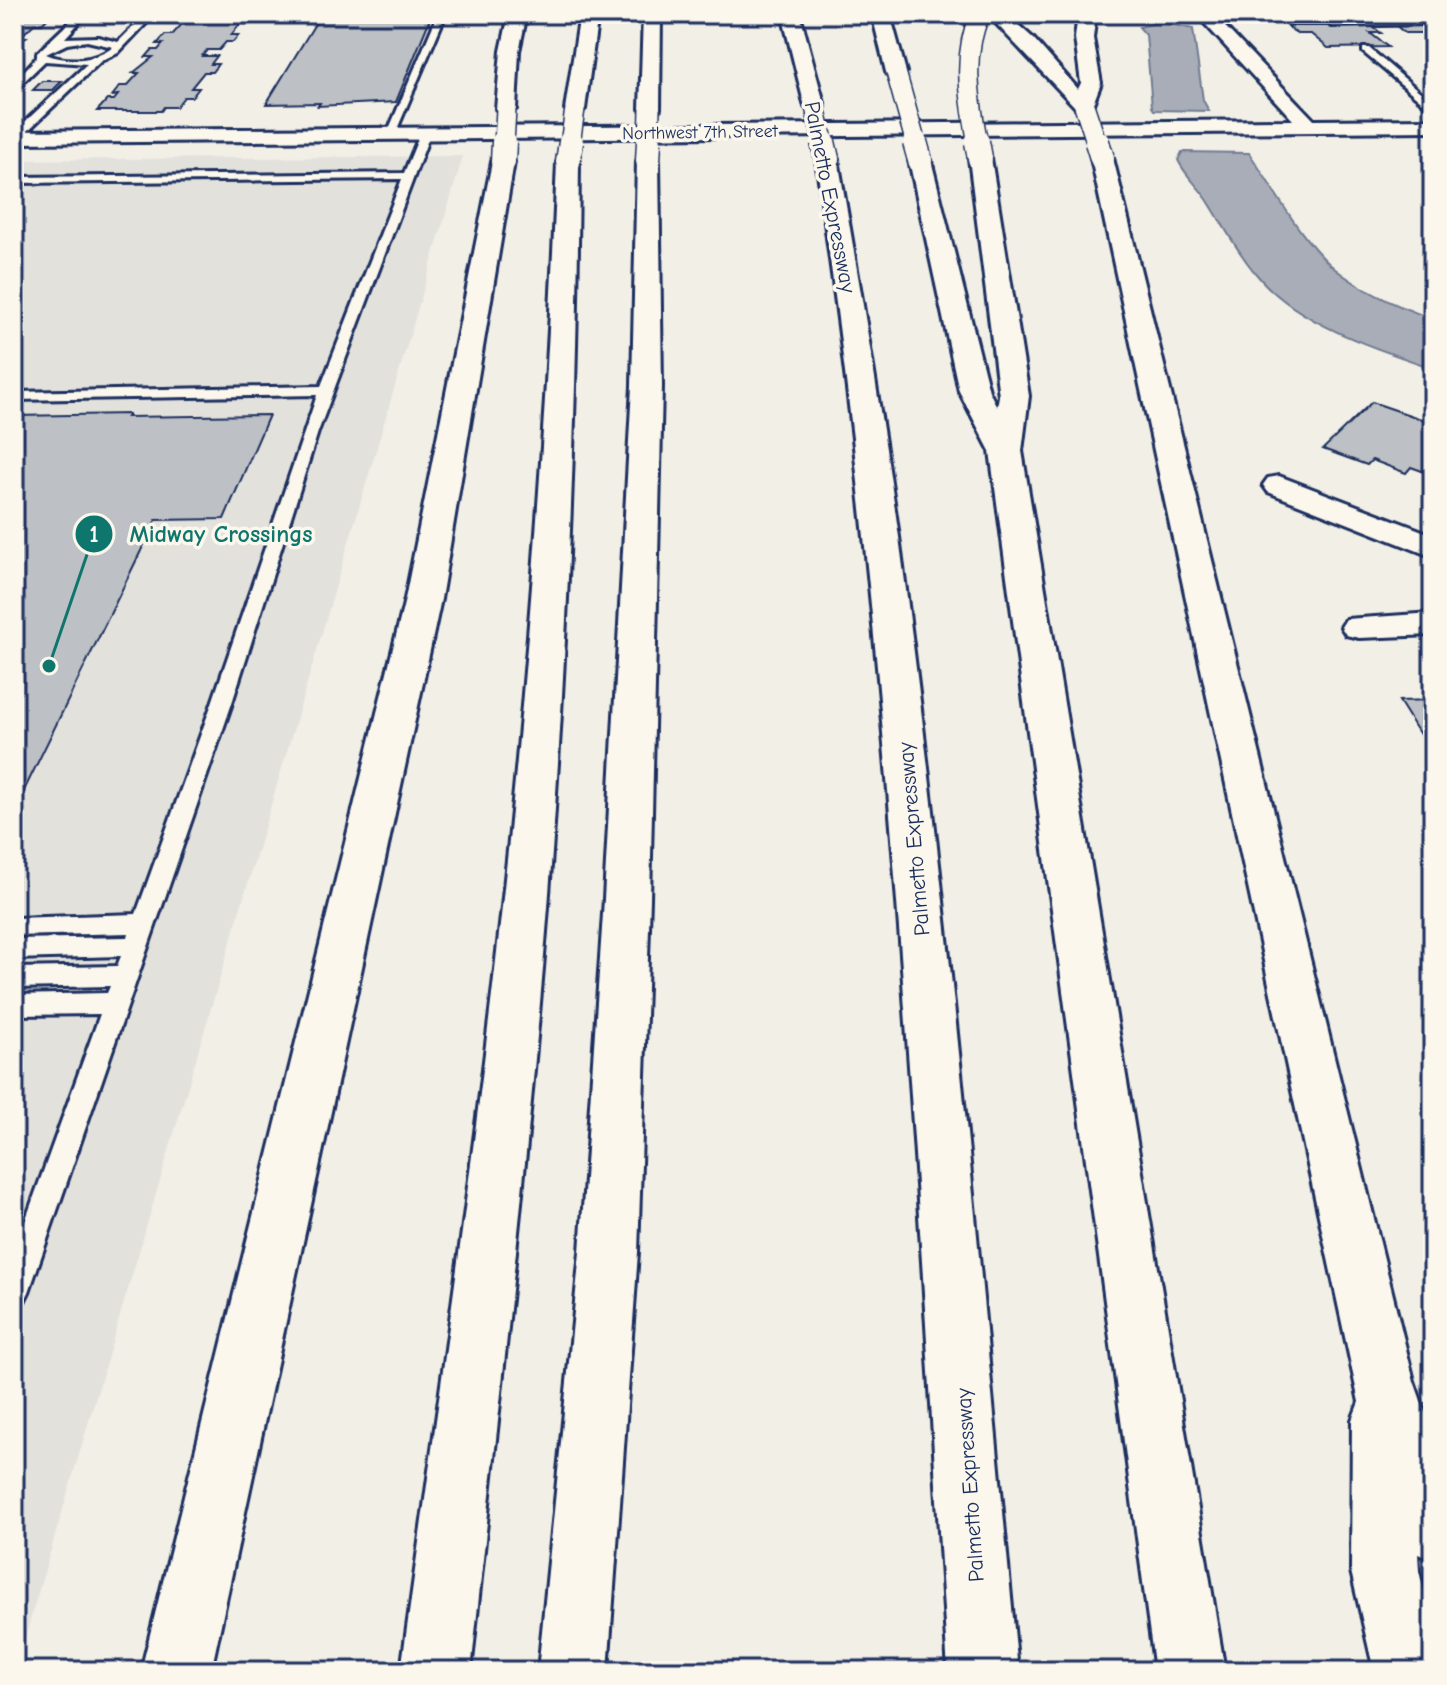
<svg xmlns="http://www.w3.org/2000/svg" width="1447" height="1685" font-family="'Comic Neue',sans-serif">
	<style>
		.built { fill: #e2e1dc }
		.water { fill: #a9adb7; stroke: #707b93; stroke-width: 2 }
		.building { fill: #bdc0c4; stroke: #1b2f5e; stroke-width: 2 }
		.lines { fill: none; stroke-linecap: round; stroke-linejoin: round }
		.service-casing { stroke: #1b2f5e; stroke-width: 6 }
		.minor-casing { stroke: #1b2f5e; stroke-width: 6 }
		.motorway-casing { stroke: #1b2f5e; stroke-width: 6 }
		.service { fill: #fbf7ec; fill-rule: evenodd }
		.minor { fill: #fbf7ec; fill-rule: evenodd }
		.motorway { fill: #fbf7ec; fill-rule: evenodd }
		.motorway-bridge-far1-casing { stroke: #1b2f5e; stroke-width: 22; stroke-linecap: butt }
		.motorway-bridge-casing { stroke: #1b2f5e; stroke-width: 27; stroke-linecap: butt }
		.motorway-bridge-far1 { stroke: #fbf7ec; stroke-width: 19 }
		.motorway-bridge { stroke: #fbf7ec; stroke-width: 24 }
		.labels { text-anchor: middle; stroke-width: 7; stroke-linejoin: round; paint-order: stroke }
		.far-street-label { font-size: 18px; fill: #1b2f5e; stroke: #fbf7ec }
		.street-label { font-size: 22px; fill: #1b2f5e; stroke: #fbf7ec }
		.leader { fill: none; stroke: #0f766e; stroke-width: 3 }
		.callout-dot { fill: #0f766e; stroke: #fbf7ec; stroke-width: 3 }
		.mark-label { font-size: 24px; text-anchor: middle; font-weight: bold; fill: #fff }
		.callout-label { font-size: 24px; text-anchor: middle; font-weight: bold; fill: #0f766e; stroke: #fbf7ec; stroke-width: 7; stroke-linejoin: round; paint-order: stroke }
	</style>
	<rect width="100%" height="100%" fill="#f2efe6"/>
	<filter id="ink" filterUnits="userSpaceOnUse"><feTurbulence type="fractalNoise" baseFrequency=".0125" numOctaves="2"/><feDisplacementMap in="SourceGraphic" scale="16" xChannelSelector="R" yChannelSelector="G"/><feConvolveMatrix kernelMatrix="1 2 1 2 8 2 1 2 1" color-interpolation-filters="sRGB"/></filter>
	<g filter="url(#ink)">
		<path class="built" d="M 463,156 L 15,1671 L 14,1671 L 14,160 Z"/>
		<path class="water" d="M 1161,22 L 1193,29 L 1203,100 L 1209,111 L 1154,110 L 1152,107 L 1146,35 L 1139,27 Z
			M 1182,152 L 1249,153 C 1275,190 1299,238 1334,268 C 1362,291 1399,307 1433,319 L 1433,368 C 1376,349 1296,323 1257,275 C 1238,253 1225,228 1210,204 C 1201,188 1185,176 1178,160 Z"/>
		<path class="building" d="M 14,14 L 46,14 L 51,15 L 42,24 L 34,24 L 20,37 L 26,37 L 14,45 Z
			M 247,14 L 245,17 L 253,17 L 247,24 L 240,24 L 231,35 L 239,35 L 233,42 L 226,42 L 219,50 L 207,50 L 202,56 L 217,56 L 211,64 L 218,64 L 212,72 L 204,72 L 191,88 L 199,88 L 192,97 L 184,97 L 176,107 L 164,107 L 161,111 L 97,111 L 107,100 L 114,100 L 118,95 L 112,96 L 120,86 L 127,86 L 139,73 L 133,73 L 153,57 L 146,57 L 152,50 L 158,50 L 163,44 L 157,44 L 165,35 L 172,35 L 184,22 L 178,22 L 184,15 Z
			M 321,14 L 432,14 L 396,102 L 318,106 L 320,103 L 266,104 Z
			M 1328,14 L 1417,14 L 1424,19 L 1335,20 Z
			M 1395,25 L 1433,25 L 1433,33 L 1405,33 Z
			M 1287,26 L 1371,26 L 1381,33 L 1370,33 L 1388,47 L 1328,48 L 1311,34 L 1297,34 Z
			M 42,81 L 62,81 L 53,90 L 33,90 Z
			M 1372,402 L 1433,423 L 1433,475 L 1411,467 L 1406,473 L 1372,460 L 1367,465 L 1323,449 Z
			M 129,414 L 127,417 L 269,415 L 224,519 L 156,520 L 14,811 L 14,416 Z
			M 1433,700 L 1433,749 L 1429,749 L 1399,701 Z"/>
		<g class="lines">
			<defs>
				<path id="service" d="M 78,14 L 87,14 L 65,38 L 98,37 L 118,42 L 146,14 L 155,14 L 118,53 L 101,61 L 19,139 L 14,140 L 14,132 L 87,64 L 45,61 L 14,91 L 14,82 L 37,57 L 37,53 ZM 87,41 L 113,47 C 96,61 67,63 46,54 L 67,44 Z
					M 438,14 L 446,14 L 395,134 L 386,136 Z
					M 1309,14 L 1320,14 L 1333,20 L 1433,18 L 1433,24 L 1332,26 Z
					M 1363,48 L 1369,48 L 1433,103 L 1433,111 L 1363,52 Z
					M 425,131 L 430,134 L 318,432 L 231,706 L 29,1292 L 24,1302 L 14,1307 L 14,1252 L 100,1014 L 14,1015 L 14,995 L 107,993 L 110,986 L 14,988 L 14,968 L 117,966 L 121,956 L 14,959 L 14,939 L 128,937 L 129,933 L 14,936 L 14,918 L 136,914 L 211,706 L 317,395 L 14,400 L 14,392 L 321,386 L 402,179 L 14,183 L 14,177 L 404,173 L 420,134 Z"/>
				<path id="minor" d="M 1196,14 L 1213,14 L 1314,120 L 1433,119 L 1433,131 L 14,143 L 14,131 L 1293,120 Z
					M 1279,476 L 1433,535 L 1433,557 L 1268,492 L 1263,485 L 1268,478 Z
					M 1433,613 L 1433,635 L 1359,638 L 1346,635 L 1341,627 L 1346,619 Z"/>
				<path id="motorway" d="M 509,14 L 527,14 L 519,51 L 516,109 L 506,115 L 496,109 L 501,51 Z
					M 580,14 L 598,14 L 585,109 L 575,115 L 565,109 Z
					M 643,14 L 661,14 L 660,109 L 650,115 L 640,109 Z
					M 782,14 L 800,14 L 825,107 L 822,111 L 815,113 L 805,107 Z
					M 872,14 L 890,14 L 906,72 L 903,76 L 889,76 L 886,72 Z
					M 987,14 L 1006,14 L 1033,38 L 1078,89 L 1081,83 L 1075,38 L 1078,14 L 1096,14 L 1093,38 L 1101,83 L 1091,109 L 1077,109 Z
					M 980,151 L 991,158 L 1029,396 L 1022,451 L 1225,1671 L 1155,1671 L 990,451 L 959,391 L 909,160 L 920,153 L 931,160 L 989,391 L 997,407 L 999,396 L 969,158 Z
					M 1102,151 L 1113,158 L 1414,1381 L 1433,1435 L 1433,1560 L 1418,1554 L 1419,1571 L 1433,1627 L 1433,1671 L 1374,1671 L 1351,1571 L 1352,1420 L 1359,1402 L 1091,158 Z
					M 827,152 L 838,159 C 860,285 881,410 899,537 C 950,914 982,1293 1018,1671 L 948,1671 C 923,1293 904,914 864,537 C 851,411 834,285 816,159 Z
					M 648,154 L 659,161 L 662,386 L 650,899 L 638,1252 L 608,1671 L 538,1671 L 580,1252 L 604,899 L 632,386 L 637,161 Z
					M 503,155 L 514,162 L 441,599 L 211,1671 L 141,1671 L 405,599 L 492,162 Z
					M 568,155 L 579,162 C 577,411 567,659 548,907 C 528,1162 498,1416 471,1671 L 401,1671 C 436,1417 474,1163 502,907 C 529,660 547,411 557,162 Z"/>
			</defs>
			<use href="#service" class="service-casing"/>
			<use href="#minor" class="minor-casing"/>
			<use href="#motorway" class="motorway-casing"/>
			<use href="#service" class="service"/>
			<use href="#minor" class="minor"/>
			<use href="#motorway" class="motorway"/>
			<defs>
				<path id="motorway-bridge-far1" d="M 896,72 L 916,144
					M 1084,105 L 1097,144
					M 815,107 L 824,144
					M 504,144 L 506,109
					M 570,144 L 575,109
					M 649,144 L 650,109
					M 978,144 C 970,99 961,57 980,14"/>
				<path id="motorway-bridge" d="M 823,142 L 827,159
					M 915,142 L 920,160
					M 977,142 L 980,158
					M 1097,142 L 1102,158
					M 648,161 L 649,142
					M 503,162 L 504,142
					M 568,162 L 571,142"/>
			</defs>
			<use href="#motorway-bridge-far1" class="motorway-bridge-far1-casing"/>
			<use href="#motorway-bridge" class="motorway-bridge-casing"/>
			<use href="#motorway-bridge-far1" class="motorway-bridge-far1"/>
			<use href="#motorway-bridge" class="motorway-bridge"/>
		</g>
	</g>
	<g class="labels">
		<g class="far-street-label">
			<text transform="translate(700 132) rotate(-1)" y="6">Northwest 7th Street</text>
		</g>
		<g class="street-label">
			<text transform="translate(831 197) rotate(79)" y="8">Palmetto Expressway</text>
			<text transform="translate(913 839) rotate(-95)" y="8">Palmetto Expressway</text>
			<text transform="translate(969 1485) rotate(-94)" y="8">Palmetto Expressway</text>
		</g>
	</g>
	<path class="leader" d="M49 666L94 534"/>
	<g class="callout-dot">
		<circle cx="49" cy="666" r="8"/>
		<circle cx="94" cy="534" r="20"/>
	</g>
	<g class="mark-label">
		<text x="94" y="542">1</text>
	</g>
	<g class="callout-label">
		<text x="221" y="542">Midway Crossings</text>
	</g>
	<rect width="1447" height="1685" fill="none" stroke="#fbf7ec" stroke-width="48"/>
	<rect x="24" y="24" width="1399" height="1637" fill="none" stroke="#1b2f5e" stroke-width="3" filter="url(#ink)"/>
</svg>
